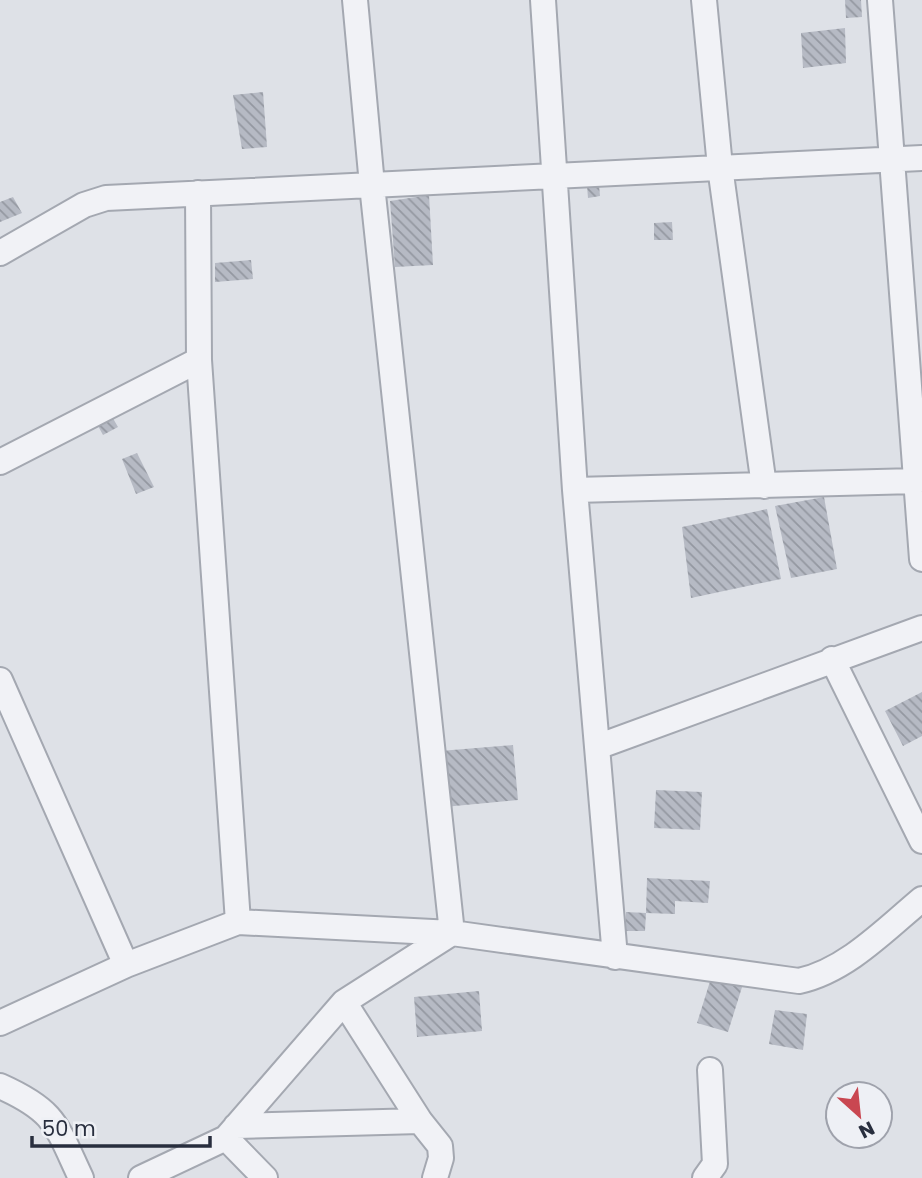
<svg xmlns="http://www.w3.org/2000/svg" width="922" height="1178" font-family="Poppins,sans-serif">
	<style>
		.building { fill: url(#building-back-hatch) }
		.lines { fill: none; stroke-linecap: round; stroke-linejoin: round }
		.minor-casing { stroke: #a4a8b1; stroke-width: 28 }
		.minor { stroke: #f1f2f6; stroke-width: 24 }
	</style>
	<defs>
		<pattern id="building-back-hatch" width="6" height="6" patternUnits="userSpaceOnUse" patternTransform="scale(1.75)"><rect width="6" height="6" fill="#b6bac4"/><path d="M-1 5l2 2M0 0l6 6M5-1l2 2" fill="none" stroke="#9498a1"/></pattern>
	</defs>
	<rect width="100%" height="100%" fill="#dee1e7"/>
	<path class="building" d="M 845,0 L 861,0 L 862,17 L 846,18 Z
		M 845,28 L 846,63 L 803,68 L 801,33 Z
		M 263,92 L 267,147 L 242,149 L 233,95 Z
		M 599,185 L 600,196 L 588,198 L 587,186 Z
		M 429,195 L 433,265 L 395,267 L 390,201 Z
		M 13,197 L 22,213 L 0,222 L 0,202 Z
		M 672,222 L 673,240 L 654,240 L 654,223 Z
		M 251,260 L 253,279 L 215,282 L 215,263 Z
		M 111,415 L 118,427 L 103,435 L 97,424 Z
		M 137,453 L 154,487 L 136,494 L 122,459 Z
		M 824,497 L 837,569 L 791,578 L 775,506 Z
		M 767,509 L 781,579 L 691,598 L 682,527 Z
		M 922,692 L 922,736 L 903,746 L 885,711 Z
		M 513,745 L 518,800 L 444,807 L 440,751 Z
		M 656,790 L 702,792 L 700,830 L 654,828 Z
		M 647,878 L 710,881 L 708,903 L 675,901 L 675,914 L 646,913 Z
		M 626,912 L 646,913 L 645,931 L 625,931 Z
		M 712,975 L 743,984 L 728,1032 L 697,1023 Z
		M 479,991 L 482,1031 L 417,1037 L 414,997 Z
		M 775,1010 L 807,1014 L 803,1050 L 769,1044 Z"/>
	<g class="lines">
		<defs>
			<path id="minor" d="M 355,0 L 372,185 L 452,933
				M 543,0 L 575,490 L 615,957
				M 704,0 L 720,167 L 764,486
				M 880,0 L 922,559
				M 198,193 L 199,360 L 238,922
				M 0,253 L 84,205 L 106,198 L 922,158
				M 0,462 L 199,360
				M 575,490 L 916,481
				M 832,659 L 922,841
				M 0,680 L 126,965
				M 597,747 L 922,628
				M 344,1002 L 420,1121 L 440,1146 L 441,1158 L 435,1178
				M 0,1023 L 126,965 L 238,922 L 452,933 L 799,981 C 846,971 886,929 922,899
				M 0,1086 C 56,1111 56,1125 81,1178
				M 236,1126 L 420,1121
				M 226,1138 L 265,1178
				M 141,1178 L 226,1138 L 344,1002 L 452,933
				M 705,1178 L 715,1164 L 710,1070"/>
		</defs>
		<use href="#minor" class="minor-casing"/>
		<use href="#minor" class="minor"/>
	</g>
	<g transform="translate(859 1115) rotate(153)"><circle r="33" fill="#eef0f5" stroke="#9fa2ac" stroke-width="2"/>
	<path d="M0-5L12 26L0 18L-12 26Z" fill="#c94751"/>
	<text y="-10" font-size="19" font-weight="bold" text-anchor="middle" fill="#282e3e">N</text>
	</g>
	<path d="M32 1136v10h178v-10" fill="none" stroke="#282e3e" stroke-width="3.5"/>
	<text x="42" y="1136" font-size="21" fill="#282e3e" stroke="#eef0f5" stroke-width="5" paint-order="stroke">50 m</text>
</svg>
